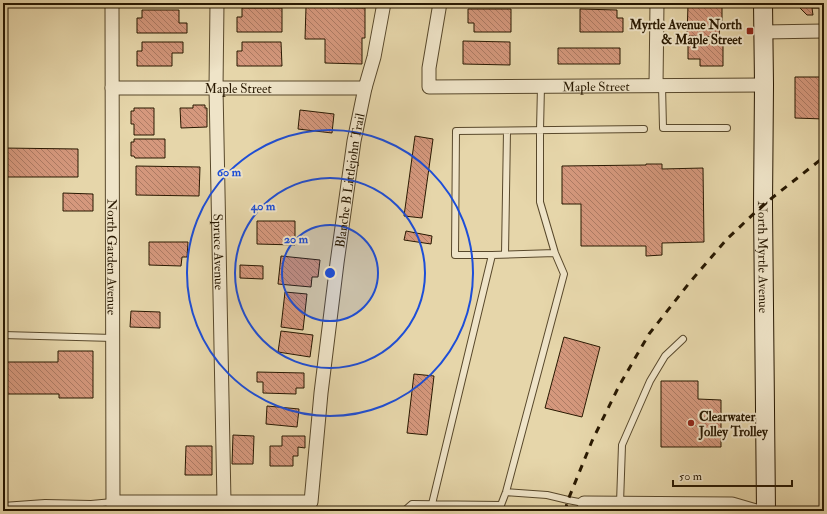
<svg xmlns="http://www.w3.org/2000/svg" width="827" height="514" font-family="'IM FELL Double Pica',serif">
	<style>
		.building { fill: url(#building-back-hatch); stroke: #281801 }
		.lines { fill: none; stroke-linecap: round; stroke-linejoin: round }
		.lane-casing { stroke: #58482b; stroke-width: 8 }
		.street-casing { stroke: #58482b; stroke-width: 15 }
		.secondary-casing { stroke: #281801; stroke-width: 20 }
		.lane { stroke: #efe4c8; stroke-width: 6 }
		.street { stroke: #efe4c8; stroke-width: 13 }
		.secondary { stroke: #efe4c8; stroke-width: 18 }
		.rail { stroke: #281801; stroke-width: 3; stroke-dasharray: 7 7; stroke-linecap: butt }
		.ring { fill: none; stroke: #1d4ed8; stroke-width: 2 }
		.poi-dot { fill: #8f2418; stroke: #efe4c8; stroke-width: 1.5 }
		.labels { text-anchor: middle; stroke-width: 4; stroke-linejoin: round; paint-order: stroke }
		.poi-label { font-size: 13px; font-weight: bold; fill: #281801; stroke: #efe4c8; text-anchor: end }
		.street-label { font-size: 13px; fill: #281801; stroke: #efe4c8 }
		.centre { fill: #1d4ed8; stroke: #efe4c8; stroke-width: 2 }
		.ring-label { font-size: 12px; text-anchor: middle; font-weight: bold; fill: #1d4ed8; stroke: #efe4c8; stroke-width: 4; stroke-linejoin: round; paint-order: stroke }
	</style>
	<defs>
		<pattern id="building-back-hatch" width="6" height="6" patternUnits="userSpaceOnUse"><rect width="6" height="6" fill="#d5987d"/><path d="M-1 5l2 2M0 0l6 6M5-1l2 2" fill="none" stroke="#ad7b64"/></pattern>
	</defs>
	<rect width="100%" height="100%" fill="#e6d6aa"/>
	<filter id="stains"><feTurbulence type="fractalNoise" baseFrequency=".005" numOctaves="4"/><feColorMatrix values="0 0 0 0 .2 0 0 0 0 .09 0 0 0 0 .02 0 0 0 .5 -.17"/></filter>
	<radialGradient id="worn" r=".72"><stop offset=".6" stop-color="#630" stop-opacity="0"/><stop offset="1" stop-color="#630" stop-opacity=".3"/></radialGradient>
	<path class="building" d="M 795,3 L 824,3 L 824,8 L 812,8 L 813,15 L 807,15 Z
		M 688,5 L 722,6 L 722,22 L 720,22 L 719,37 L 687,36 Z
		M 306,7 L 365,8 L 365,38 L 362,38 L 362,64 L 325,63 L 325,39 L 305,39 Z
		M 242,8 L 282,8 L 282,32 L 237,32 L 237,17 L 242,17 Z
		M 468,9 L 511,9 L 511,32 L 474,32 L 474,23 L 468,23 Z
		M 580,9 L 617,10 L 617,18 L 623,18 L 623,32 L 580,32 Z
		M 142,10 L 179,10 L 179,23 L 187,23 L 187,33 L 137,33 L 137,18 L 142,18 Z
		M 463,41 L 510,42 L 510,65 L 463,64 Z
		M 142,42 L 183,42 L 183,53 L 172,53 L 172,66 L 137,66 L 137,51 L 142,51 Z
		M 242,42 L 281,42 L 282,66 L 237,66 L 237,51 L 242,51 Z
		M 688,44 L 723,44 L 723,66 L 700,66 L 700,59 L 688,59 Z
		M 558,48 L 620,48 L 620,64 L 558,64 Z
		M 795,77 L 824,77 L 824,119 L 795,118 Z
		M 193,105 L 205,105 L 205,108 L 207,108 L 207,127 L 181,128 L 180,108 L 193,108 Z
		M 134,108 L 154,108 L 154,135 L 134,135 L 134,124 L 131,124 L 131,111 L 134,111 Z
		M 300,110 L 334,114 L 332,133 L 298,129 Z
		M 415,136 L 433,139 L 422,218 L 404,216 Z
		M 134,139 L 165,139 L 165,158 L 135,158 L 134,156 L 131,156 L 131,142 L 134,142 Z
		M 3,148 L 78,149 L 78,177 L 3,177 Z
		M 646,164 L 662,164 L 662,169 L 703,168 L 704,242 L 662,243 L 662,255 L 646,256 L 646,246 L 581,246 L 581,204 L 562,204 L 562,166 L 646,165 Z
		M 136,166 L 200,167 L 199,196 L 136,195 Z
		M 63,193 L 93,194 L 93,211 L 63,211 Z
		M 257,221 L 295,221 L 295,245 L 257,244 Z
		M 406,231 L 432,236 L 431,244 L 404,240 Z
		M 149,242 L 188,242 L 187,257 L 182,257 L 181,266 L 149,265 Z
		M 281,256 L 320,260 L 318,277 L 312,277 L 311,287 L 278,284 Z
		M 240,265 L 263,266 L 263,279 L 240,278 Z
		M 285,292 L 307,294 L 303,330 L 281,327 Z
		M 131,311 L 160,312 L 160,328 L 130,327 Z
		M 281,331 L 313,335 L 310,357 L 278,352 Z
		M 564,337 L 600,347 L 582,417 L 545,408 Z
		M 58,351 L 93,351 L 93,398 L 59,398 L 59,394 L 3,394 L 3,362 L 58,362 Z
		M 257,372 L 304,373 L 304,388 L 296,388 L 296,394 L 263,393 L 263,382 L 257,382 Z
		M 414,374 L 434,376 L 427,435 L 407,433 Z
		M 661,381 L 698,381 L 698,399 L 721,400 L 721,447 L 661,447 Z
		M 267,406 L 299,409 L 297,427 L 266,424 Z
		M 233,435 L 254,436 L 253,464 L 232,464 Z
		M 282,436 L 305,436 L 305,448 L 298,447 L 298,456 L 293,456 L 293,466 L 270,466 L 270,446 L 282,446 Z
		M 186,446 L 212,446 L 212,475 L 185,475 Z"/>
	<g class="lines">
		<defs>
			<path id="lane" d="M 662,85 L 663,128 L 727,128
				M 505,254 L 507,131
				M 492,255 L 555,253
				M 3,335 L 113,338
				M 506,492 L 547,495 L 568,500 L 584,503
				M 620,503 L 622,445 L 650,381 L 665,356 L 683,339
				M 432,504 L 492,255 L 455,255 L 456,131 L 644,129
				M 3,506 L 45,503 L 91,504 L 113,502
				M 404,511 L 412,504 L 501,505 L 506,492 L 564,274 L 555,253 L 540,202 L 540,130 L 541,86"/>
			<g id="street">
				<path id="s1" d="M 112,3 L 113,509"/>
				<path id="s2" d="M 217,3 L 216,88 L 224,502"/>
				<path id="s3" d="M 440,3 L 429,68 L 429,87 L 764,85"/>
				<path d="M 763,32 L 824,31"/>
				<path d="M 656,85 L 657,3"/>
				<path id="s4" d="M 112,88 L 365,88"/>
				<path id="s5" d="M 113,502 L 311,502 L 321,393 L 337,263 L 354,141 L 365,88 L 374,57 L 384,3"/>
				<path d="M 584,503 L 732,504 L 756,511"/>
			</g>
			<g id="secondary">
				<path id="s6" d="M 763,3 L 764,85 L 763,205 L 766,511"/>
			</g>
		</defs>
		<use href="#lane" class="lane-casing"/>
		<use href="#street" class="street-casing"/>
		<use href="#secondary" class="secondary-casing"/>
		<use href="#lane" class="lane"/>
		<use href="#street" class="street"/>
		<use href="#secondary" class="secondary"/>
		<path class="rail" d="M 565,511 L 568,500 L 592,441 L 619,386 L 649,334 L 690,282 L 727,239 L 763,205 L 824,157"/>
	</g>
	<circle cx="330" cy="273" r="48" fill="#1d4ed8" fill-opacity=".12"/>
	<g class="ring">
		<circle cx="330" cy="273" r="48"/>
		<circle cx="330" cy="273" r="95"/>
		<circle cx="330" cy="273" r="143"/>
	</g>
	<g class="poi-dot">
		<rect x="746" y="27" width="8" height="8" rx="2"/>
		<circle cx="691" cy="423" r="4"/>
	</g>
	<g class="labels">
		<g class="poi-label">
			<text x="742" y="29">Myrtle Avenue North<tspan x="742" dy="15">&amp; Maple Street</tspan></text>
			<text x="699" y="421" text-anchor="start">Clearwater<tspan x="699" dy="15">Jolley Trolley</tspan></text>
		</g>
		<g class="street-label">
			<text dy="5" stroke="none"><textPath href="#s3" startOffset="252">Maple Street</textPath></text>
			<text dy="5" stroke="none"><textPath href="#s4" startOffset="126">Maple Street</textPath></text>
			<text dy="5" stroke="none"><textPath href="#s5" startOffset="522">Blanche B Littlejohn Trail</textPath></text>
			<text dy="5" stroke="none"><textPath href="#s2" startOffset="249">Spruce Avenue</textPath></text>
			<text dy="5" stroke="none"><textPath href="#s1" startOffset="254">North Garden Avenue</textPath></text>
			<text dy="5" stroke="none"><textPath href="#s6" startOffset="254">North Myrtle Avenue</textPath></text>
		</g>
	</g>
	<circle cx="330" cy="273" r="6" class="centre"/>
	<g class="ring-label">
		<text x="229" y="176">60 m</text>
		<text x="263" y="210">40 m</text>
		<text x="296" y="243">20 m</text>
	</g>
	<rect width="827" height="514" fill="none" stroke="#e6d6aa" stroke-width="16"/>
	<rect x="4" y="4" width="819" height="506" fill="none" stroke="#281801" stroke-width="2"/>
	<rect x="8" y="8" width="811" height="498" fill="none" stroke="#281801"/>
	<path d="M673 480v6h119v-6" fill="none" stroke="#281801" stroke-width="2"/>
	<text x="679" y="480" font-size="12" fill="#281801" stroke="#efe4c8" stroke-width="3" paint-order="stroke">50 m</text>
	<rect width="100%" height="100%" filter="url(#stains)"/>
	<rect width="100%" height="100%" fill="url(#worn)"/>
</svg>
